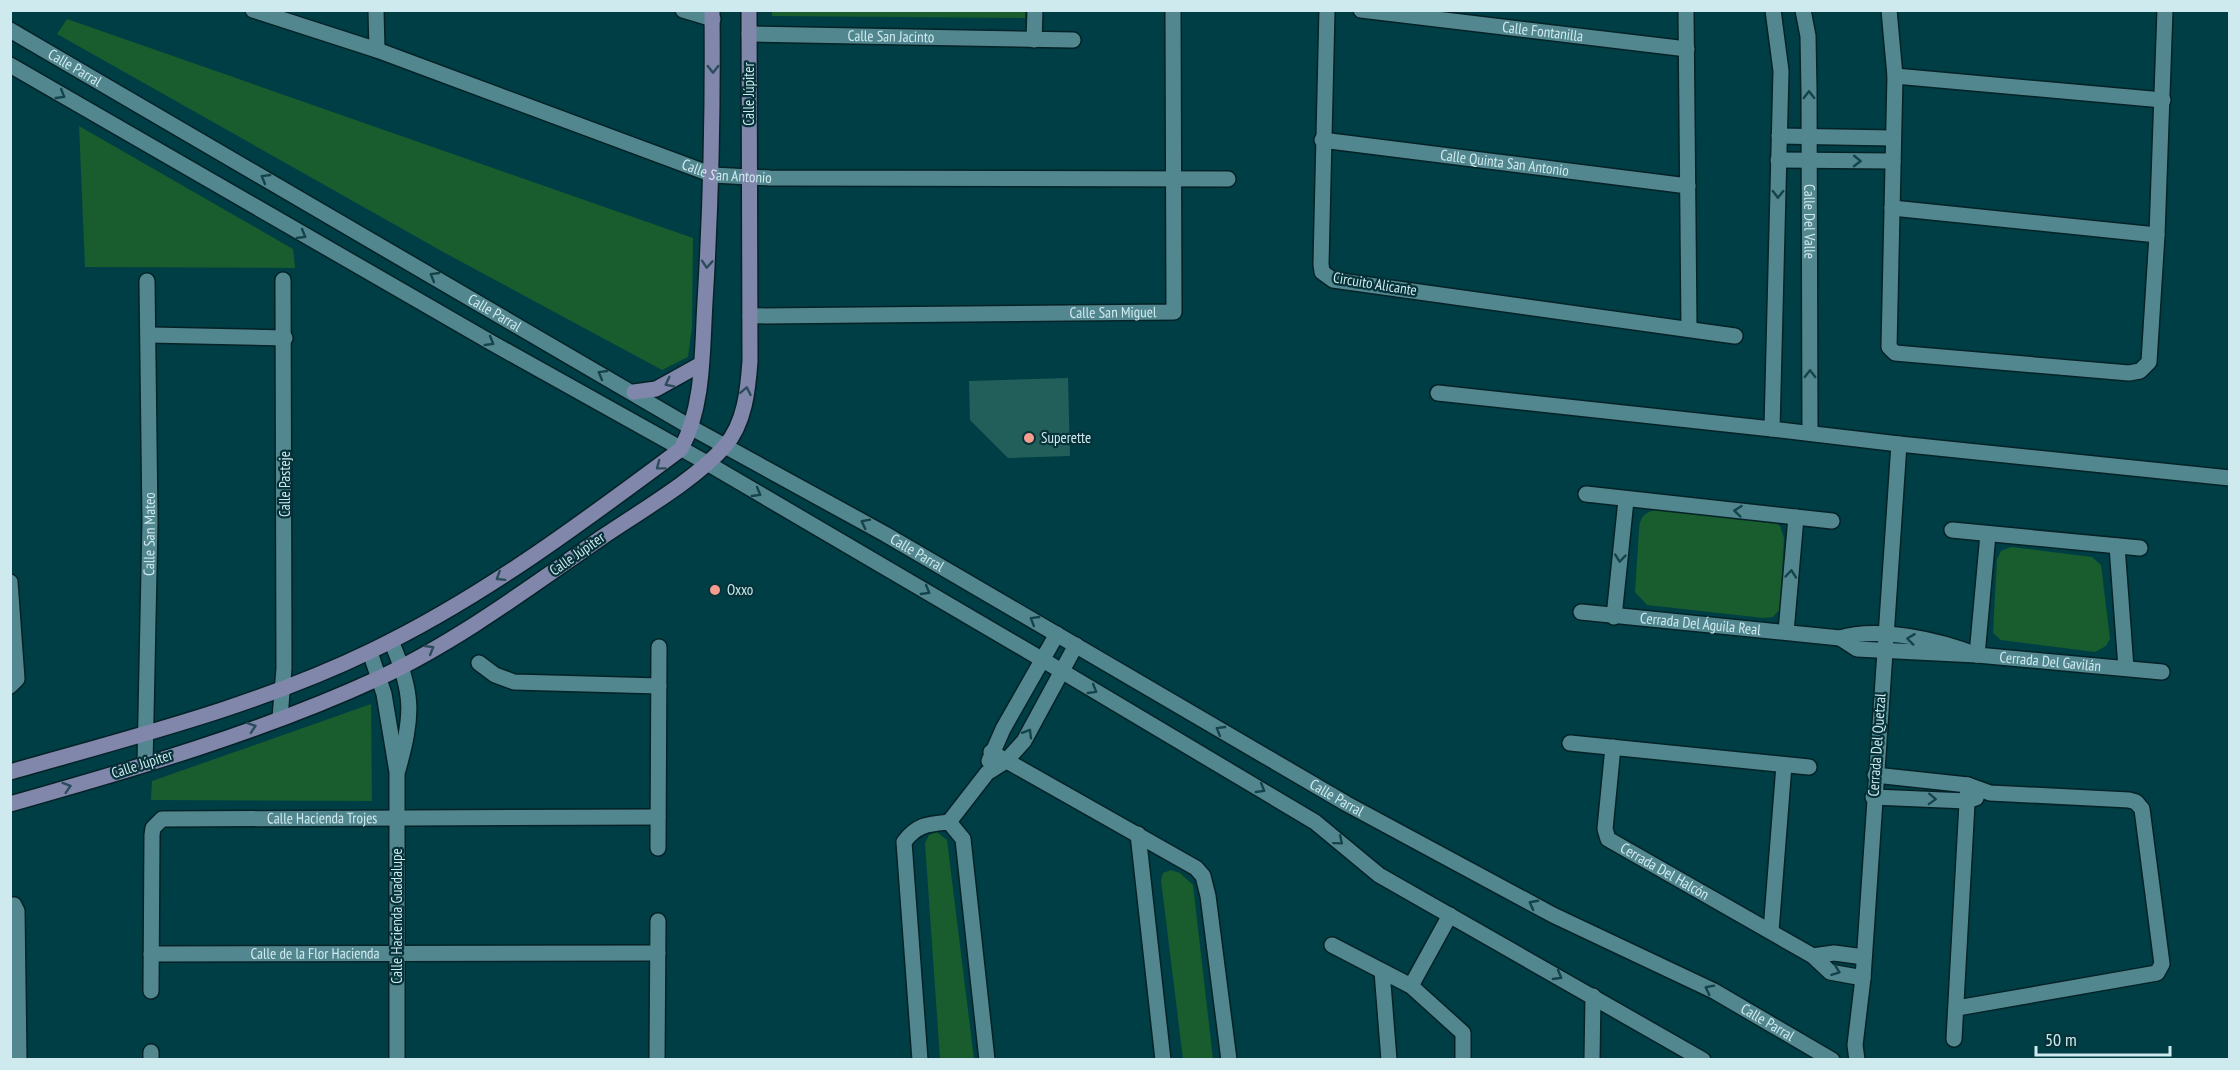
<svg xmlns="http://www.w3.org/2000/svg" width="2240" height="1070" font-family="'PT Sans Narrow',sans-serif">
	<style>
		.green { fill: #195c2d }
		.building { fill: #225e5a }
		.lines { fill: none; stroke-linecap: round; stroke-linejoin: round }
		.minor-casing { stroke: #052226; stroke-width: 18 }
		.tertiary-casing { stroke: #052226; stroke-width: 18 }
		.secondary-casing { stroke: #052226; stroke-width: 18 }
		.minor { stroke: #528790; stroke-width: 15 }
		.tertiary { stroke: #528790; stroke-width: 15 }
		.secondary { stroke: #8087aa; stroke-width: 15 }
		.oneway { stroke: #2b4c5b }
		.oneway2 { stroke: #15434a }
		.poi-dot { fill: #f59d8f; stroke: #063239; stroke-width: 2 }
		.labels { text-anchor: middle; stroke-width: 4.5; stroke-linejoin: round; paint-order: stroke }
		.street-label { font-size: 15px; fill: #cfeaee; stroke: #063239 }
		.poi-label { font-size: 15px; fill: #cfeaee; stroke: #063239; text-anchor: start }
	</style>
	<rect width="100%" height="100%" fill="#003e46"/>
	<path class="green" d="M 1025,11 L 1025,18 L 772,16 L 772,11 Z
		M 67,19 L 693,238 L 692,327 L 688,357 L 662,370 L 445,253 L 57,34 Z
		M 79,126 L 293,249 L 295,268 L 85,267 Z
		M 1655,510 L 1772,521 L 1780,526 L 1784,538 L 1780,609 L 1773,617 L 1763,618 L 1647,605 L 1635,592 L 1639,530 C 1640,518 1643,513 1655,510 Z
		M 2011,547 L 2092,557 L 2101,565 L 2110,639 L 2106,646 L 2095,652 L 2001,640 L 1993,633 L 1997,559 L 2001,551 Z
		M 371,704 L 372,801 L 151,800 L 152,781 Z
		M 937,832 L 947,840 L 974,1059 L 940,1059 L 925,843 L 929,835 Z
		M 1171,870 L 1180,873 L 1193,885 L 1213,1059 L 1183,1059 L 1161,880 L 1163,873 Z"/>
	<path class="building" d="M 1068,378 L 1070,456 L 1008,458 L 970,420 L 969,381 Z"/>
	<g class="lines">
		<defs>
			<g id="minor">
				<path id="s1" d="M 253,10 L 377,50 L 713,175 L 770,178 L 1228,179"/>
				<path d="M 376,10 L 377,50"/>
				<path d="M 683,10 L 713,19"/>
				<path d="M 1327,10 L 1321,264 L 1322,272 L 1333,280 L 1735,336"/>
				<path id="s2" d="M 1361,10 L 1687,49"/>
				<path d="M 1686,10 L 1689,328"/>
				<path d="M 1889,10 L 1895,76 L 1889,347 L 1895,353 L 2129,373 L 2140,371 L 2149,362 L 2157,235 L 2165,10"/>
				<path id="s3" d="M 749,34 L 1073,40"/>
				<path d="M 1034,40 L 1035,10"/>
				<path d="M 1895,76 L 2163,100"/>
				<path d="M 1779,136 L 1893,138"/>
				<path id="s4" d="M 1322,140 L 1688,186"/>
				<path d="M 1778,160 L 1893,161"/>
				<path d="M 1892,208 L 2157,235"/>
				<path id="s5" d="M 750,316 L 1174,312 L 1173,10"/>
				<path d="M 150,335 L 285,338"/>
				<path d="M 1438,393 L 1772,429"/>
				<path d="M 1899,444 L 2230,478"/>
				<path d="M 1586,494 L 1832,521"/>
				<path d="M 1952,530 L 2140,548"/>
				<path d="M 2117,546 L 2126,668"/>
				<path d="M 10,582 L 17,679 L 10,686"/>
				<path id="s6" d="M 1581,612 L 1840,638 C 1878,626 1939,640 1977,655"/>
				<path d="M 1614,617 L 1626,500"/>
				<path d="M 1786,632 L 1796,517"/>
				<path id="s7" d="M 1840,638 L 1857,649 L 1977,655 L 2162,672"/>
				<path d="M 1977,655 L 1988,534"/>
				<path d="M 479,663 L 495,675 L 514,682 L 659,686"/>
				<path d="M 280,718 L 284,668 L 283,280"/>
				<path d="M 1570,743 L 1809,767"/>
				<path id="s8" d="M 1613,747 L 1605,829 L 1608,839 L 1813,956 L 1830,972 L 1863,978"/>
				<path d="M 991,752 L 1196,868 L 1203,876 L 1208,896 L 1229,1060"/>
				<path d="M 989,761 L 1003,729 L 1057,634"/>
				<path id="s9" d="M 145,764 L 150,522 L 147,281"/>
				<path d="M 1875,775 L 1968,785 L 1990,793 L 2129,800 L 2136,802 L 2142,809 L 2162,964 L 2157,973 L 1957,1008"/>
				<path d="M 1873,797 L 1967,801 L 1976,798"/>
				<path d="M 949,822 L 987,773 L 1006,761 L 1024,741 L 1076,645"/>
				<path d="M 1138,834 L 1163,1060"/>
				<path d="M 658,848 L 659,647"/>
				<path d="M 10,905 L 14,905 L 17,911 L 19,1060"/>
				<path d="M 1771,931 L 1784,765"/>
				<path d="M 1332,945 L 1411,986 L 1463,1033 L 1463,1060"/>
				<path id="s10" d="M 151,954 L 658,953"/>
				<path d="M 1813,956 L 1834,953 L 1864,957"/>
				<path d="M 1382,971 L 1389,1060"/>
				<path d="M 1411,986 L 1450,915"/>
				<path id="s11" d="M 151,991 L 152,835 L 153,828 L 162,819 L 658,817"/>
				<path d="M 1954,1039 L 1968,785"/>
				<path d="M 151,1060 L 151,1052"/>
				<path d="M 657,1060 L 658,921"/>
				<path d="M 920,1060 L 904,842 C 917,824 929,824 949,822 L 963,839 L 987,1060"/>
				<path d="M 1592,1060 L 1593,996"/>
			</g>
			<g id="tertiary">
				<path d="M 1773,10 L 1781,71 L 1772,429 L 1899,444 L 1863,978 L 1855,1045 L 1857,1060"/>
				<path id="s12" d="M 1803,10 L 1808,36 L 1809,91 L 1810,432"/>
				<path id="s13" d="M 10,30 L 692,428 L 885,534 L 1347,804 L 1553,915 L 1714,991 L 1832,1060"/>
				<path d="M 10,65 L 492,343 L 707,463 L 1043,660 L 1315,822 L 1379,875 L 1703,1060"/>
				<path d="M 391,641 C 414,693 413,716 398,770"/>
				<path d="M 370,652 L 384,694 L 397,772 L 397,1060"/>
			</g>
			<path id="secondary" d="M 634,392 L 656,389 L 701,364
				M 10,772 C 132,737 258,706 373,650 C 483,597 583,522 681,449 C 704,406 702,351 705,302 C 711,204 713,109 712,10
				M 10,804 C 134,769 262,732 379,678 C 458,641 530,587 601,538 C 639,512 695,480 725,446 C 745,423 748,389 750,361 L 749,10"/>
		</defs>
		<use href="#minor" class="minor-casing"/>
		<use href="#tertiary" class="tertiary-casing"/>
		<use href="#secondary" class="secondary-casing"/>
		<use href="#minor" class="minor"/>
		<use href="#tertiary" class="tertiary"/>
		<use href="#secondary" class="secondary"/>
	</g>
	<defs><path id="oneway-chevron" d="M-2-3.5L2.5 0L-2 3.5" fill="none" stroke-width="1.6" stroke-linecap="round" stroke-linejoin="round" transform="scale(1.5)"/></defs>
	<g class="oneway">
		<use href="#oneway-chevron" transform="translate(713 69) rotate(90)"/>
		<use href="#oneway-chevron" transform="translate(707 264) rotate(94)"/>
		<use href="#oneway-chevron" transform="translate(669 383) rotate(153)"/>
		<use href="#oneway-chevron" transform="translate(746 391) rotate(-79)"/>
		<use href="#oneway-chevron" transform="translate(660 466) rotate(143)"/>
		<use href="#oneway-chevron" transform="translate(500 577) rotate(148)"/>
		<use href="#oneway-chevron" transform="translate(430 649) rotate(-30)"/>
		<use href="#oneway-chevron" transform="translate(252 727) rotate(-19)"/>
		<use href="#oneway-chevron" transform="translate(67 787) rotate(-17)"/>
	</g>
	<g class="oneway2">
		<use href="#oneway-chevron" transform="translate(61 95) rotate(31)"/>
		<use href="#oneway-chevron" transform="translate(1809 95) rotate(-90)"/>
		<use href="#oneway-chevron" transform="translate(1857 161) rotate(1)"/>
		<use href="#oneway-chevron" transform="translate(265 178) rotate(-150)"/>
		<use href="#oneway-chevron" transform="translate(1778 194) rotate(91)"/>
		<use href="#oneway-chevron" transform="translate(302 235) rotate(30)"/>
		<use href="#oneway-chevron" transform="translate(434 276) rotate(-150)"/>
		<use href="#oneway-chevron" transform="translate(490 342) rotate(30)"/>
		<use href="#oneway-chevron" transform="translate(602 374) rotate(-150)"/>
		<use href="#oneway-chevron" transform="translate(1810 374) rotate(-90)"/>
		<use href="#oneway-chevron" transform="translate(757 493) rotate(30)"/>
		<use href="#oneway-chevron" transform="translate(1738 511) rotate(-174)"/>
		<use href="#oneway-chevron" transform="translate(865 523) rotate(-153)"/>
		<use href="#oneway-chevron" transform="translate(1620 558) rotate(96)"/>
		<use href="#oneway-chevron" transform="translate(1791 574) rotate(-85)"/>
		<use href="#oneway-chevron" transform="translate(926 591) rotate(30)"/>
		<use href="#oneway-chevron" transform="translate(1034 620) rotate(-149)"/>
		<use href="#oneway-chevron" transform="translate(1911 639) rotate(-173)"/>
		<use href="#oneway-chevron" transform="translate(1093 690) rotate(31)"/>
		<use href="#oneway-chevron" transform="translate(1220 730) rotate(-150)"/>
		<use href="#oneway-chevron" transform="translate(1028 733) rotate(-59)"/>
		<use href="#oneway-chevron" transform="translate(1261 789) rotate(31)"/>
		<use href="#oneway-chevron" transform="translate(1932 799) rotate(2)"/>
		<use href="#oneway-chevron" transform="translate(1339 841) rotate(40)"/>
		<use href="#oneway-chevron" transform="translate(1533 904) rotate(-152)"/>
		<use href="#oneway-chevron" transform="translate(1836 971) rotate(20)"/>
		<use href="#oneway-chevron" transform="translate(1558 976) rotate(30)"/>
		<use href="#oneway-chevron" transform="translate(1709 989) rotate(-153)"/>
	</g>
	<g class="poi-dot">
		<circle cx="1029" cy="438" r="6"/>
		<circle cx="715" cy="590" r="6"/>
	</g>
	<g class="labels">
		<g class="street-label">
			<text dy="5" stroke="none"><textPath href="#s2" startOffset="183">Calle Fontanilla</textPath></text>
			<text dy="5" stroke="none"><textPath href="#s3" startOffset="142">Calle San Jacinto</textPath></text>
			<text dy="5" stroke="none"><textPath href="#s13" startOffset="75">Calle Parral</textPath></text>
			<text transform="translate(749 94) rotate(-90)" y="5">Calle Júpiter</text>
			<text dy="5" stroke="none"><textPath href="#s4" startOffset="184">Calle Quinta San Antonio</textPath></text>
			<text dy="5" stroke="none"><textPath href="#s1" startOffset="502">Calle San Antonio</textPath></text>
			<text dy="5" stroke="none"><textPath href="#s12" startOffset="212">Calle Del Valle</textPath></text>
			<text transform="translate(1375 284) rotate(9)" y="5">Circuito Alicante</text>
			<text dy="5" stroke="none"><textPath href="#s13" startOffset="561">Calle Parral</textPath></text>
			<text dy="5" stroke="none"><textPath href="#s5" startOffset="363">Calle San Miguel</textPath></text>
			<text transform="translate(285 484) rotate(-90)" y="5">Calle Pasteje</text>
			<text dy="5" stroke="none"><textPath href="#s9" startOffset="230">Calle San Mateo</textPath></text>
			<text dy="5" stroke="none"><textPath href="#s13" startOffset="1047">Calle Parral</textPath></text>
			<text transform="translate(577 554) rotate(-35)" y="5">Calle Júpiter</text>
			<text dy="5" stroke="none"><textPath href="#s6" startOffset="120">Cerrada Del Águila Real</textPath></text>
			<text dy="5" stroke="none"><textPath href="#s7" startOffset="214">Cerrada Del Gavilán</textPath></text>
			<text transform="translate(1877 745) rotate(-86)" y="5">Cerrada Del Quetzal</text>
			<text transform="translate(142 764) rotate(-18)" y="5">Calle Júpiter</text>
			<text dy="5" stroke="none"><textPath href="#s13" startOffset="1533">Calle Parral</textPath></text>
			<text dy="5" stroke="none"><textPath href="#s11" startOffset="336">Calle Hacienda Trojes</textPath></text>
			<text dy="5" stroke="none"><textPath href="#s8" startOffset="158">Cerrada Del Halcón</textPath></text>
			<text transform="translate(397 916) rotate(-90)" y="5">Calle Hacienda Guadalupe</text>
			<text dy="5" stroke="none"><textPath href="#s10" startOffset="164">Calle de la Flor Hacienda</textPath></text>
			<text dy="5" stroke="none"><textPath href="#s13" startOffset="2019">Calle Parral</textPath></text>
		</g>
		<g class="poi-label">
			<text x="1041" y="443">Superette</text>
			<text x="727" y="595">Oxxo</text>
		</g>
	</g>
	<rect width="2240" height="1070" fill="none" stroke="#cfeaee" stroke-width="24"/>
	<path d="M2036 1046v9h134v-9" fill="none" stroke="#cfeaee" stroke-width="3"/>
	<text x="2045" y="1046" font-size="18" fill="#cfeaee" stroke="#063239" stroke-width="4.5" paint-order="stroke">50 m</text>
</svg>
